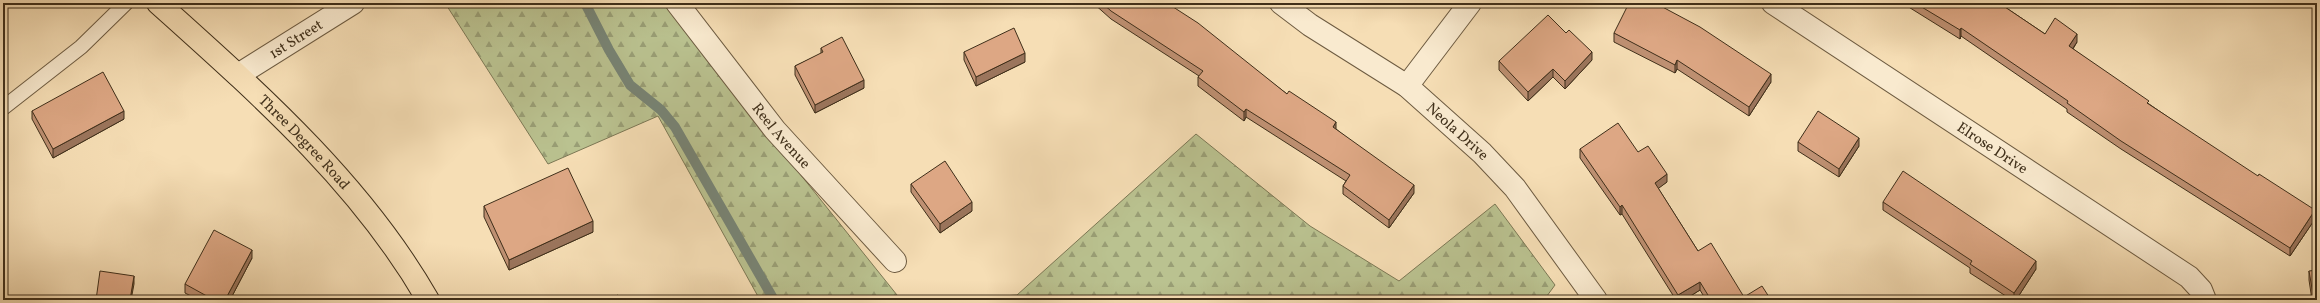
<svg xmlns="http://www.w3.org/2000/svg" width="2320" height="303" font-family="Vollkorn,serif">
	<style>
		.forest { fill: url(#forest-firs); stroke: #7c7855 }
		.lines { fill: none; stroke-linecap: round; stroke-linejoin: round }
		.stream { stroke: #778475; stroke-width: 10 }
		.service-casing { stroke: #6d5b41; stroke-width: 16 }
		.minor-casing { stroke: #6d5b41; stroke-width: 24 }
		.primary-casing { stroke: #3f2f1a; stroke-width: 24 }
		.service { stroke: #f9eacf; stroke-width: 14 }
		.minor { stroke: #f9eacf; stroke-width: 22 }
		.primary { stroke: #f6deb5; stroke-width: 22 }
		.wall { fill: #be9072; stroke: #3f2f1a }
		.shaded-wall { fill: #9b755c; stroke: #3f2f1a }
		.building { fill: #dda784; stroke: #3f2f1a }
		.labels { text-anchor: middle; stroke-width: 3.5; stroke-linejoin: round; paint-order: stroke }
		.street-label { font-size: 15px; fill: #3f2f1a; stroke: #f9eacf }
	</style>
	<defs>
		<pattern id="forest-firs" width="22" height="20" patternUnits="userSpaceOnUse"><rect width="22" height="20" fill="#bac290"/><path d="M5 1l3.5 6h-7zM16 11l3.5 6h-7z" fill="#999e75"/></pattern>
	</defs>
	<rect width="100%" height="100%" fill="#f6deb5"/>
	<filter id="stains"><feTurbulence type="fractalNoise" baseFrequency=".005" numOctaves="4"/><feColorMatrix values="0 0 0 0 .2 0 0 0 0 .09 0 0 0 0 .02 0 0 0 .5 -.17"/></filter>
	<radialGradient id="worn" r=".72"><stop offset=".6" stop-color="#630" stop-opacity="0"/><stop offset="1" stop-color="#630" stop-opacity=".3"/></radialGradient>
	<path class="forest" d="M 445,3 L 663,3 L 901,300 L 760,300 L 658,116 L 548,164 Z
		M 1196,134 L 1310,226 L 1399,281 L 1495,204 L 1555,285 L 1544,300 L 942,300 L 1017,295 Z"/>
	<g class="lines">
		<path class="stream" d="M 585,3 L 609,50 L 630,85 L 661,110 L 675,127 L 774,300"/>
		<defs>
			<path id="service" d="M 3,108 L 81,47 L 126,3"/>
			<g id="minor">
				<path id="s1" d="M 677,3 L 775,130 L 895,261"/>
				<path id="s2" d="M 1281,3 L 1310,25 L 1407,86 L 1482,153 L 1515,188 L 1596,300"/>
				<path id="s3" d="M 1773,3 L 2189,277 L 2201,290 L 2205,300"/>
				<path id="s4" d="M 238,75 L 353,3"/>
				<path d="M 1407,86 L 1470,3"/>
			</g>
			<g id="primary">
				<path id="s5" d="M 158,3 C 257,92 361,183 428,300"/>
			</g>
		</defs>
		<use href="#service" class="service-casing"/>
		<use href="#minor" class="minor-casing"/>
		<use href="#primary" class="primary-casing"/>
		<use href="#service" class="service"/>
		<use href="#minor" class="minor"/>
		<use href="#primary" class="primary"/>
	</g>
	<path class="wall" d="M 1093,3 L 1167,3 L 1287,94 L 1336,129 L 1414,193 L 1389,228 L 1343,194 L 1343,186 L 1346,181 L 1246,117 L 1244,121 L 1198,86 L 1198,77 L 1199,76 L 1111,19 Z
		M 1907,3 L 1999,3 L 2045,34 L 2077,42 L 2073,49 L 2149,104 L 2315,219 L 2290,256 L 2121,149 L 2067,112 L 2067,109 L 1961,36 L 1960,39 L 1907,6 Z
		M 1614,33 L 1771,82 L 1749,116 L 1677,69 L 1675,73 L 1614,42 Z
		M 821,48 L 864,88 L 815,113 L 795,75 L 795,66 L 821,54 Z
		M 964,52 L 1025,62 L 976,86 L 964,60 Z
		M 1592,60 L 1565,89 L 1553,77 L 1528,101 L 1499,70 L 1499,61 Z
		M 32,111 L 124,119 L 53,158 L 32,119 Z
		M 1798,142 L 1859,146 L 1839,177 L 1798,151 Z
		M 1580,149 L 1638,152 L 1667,182 L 1658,188 L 1698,251 L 1744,297 L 1771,300 L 1706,300 L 1700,290 L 1684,300 L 1676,300 L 1622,214 L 1620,215 L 1580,158 Z
		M 911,184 L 972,211 L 940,233 L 911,192 Z
		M 1883,202 L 2036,269 L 2016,300 L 2012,300 L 1970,273 L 1970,268 L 1883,210 Z
		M 484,206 L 593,232 L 509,270 L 484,217 Z
		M 252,258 L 230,300 L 199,300 L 185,293 L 185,284 Z
		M 2309,271 L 2317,300 L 2312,300 L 2309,280 Z"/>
	<path class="shaded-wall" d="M 1961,28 L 1961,36 L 1960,39 L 1960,30 Z
		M 2077,34 L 2077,42 L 2069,54 L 2069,46 Z
		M 1592,52 L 1592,60 L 1565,89 L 1565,81 Z
		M 1025,53 L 1025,62 L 976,86 L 976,77 Z
		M 1677,60 L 1677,69 L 1675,73 L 1675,65 Z
		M 1553,69 L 1553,77 L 1528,101 L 1528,92 Z
		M 1771,74 L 1771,82 L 1749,116 L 1749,107 Z
		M 864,80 L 864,88 L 815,113 L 815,105 Z
		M 1246,109 L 1246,117 L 1244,121 L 1244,112 Z
		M 124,111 L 124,119 L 53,158 L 53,149 Z
		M 1336,122 L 1336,130 L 1333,127 Z
		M 1859,138 L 1859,146 L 1839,177 L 1839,169 Z
		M 1667,174 L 1667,182 L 1655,191 L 1655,183 Z
		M 1414,185 L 1414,193 L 1389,228 L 1389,220 Z
		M 972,202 L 972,211 L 940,233 L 940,224 Z
		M 1622,205 L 1622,214 L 1620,215 L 1620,207 Z
		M 2315,210 L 2315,219 L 2290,256 L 2290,248 Z
		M 593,221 L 593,232 L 509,270 L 509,260 Z
		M 252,250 L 252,258 L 230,300 L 225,300 Z
		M 2036,261 L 2036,269 L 2016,300 L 2014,300 L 2014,293 Z
		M 134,276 L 134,284 L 131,300 L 130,300 Z
		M 1700,282 L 1700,290 L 1684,300 L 1678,300 L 1678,295 Z"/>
	<path class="building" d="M 1102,3 L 1167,3 L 1198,23 L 1287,94 L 1289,91 L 1336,122 L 1333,127 L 1414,185 L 1389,220 L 1343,186 L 1350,175 L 1246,109 L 1244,112 L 1198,77 L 1203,71 L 1111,11 Z
		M 1629,3 L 1655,3 L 1700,27 L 1771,74 L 1749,107 L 1677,60 L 1675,65 L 1614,33 Z
		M 1915,3 L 1999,3 L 2045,34 L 2055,18 L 2077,34 L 2069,46 L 2149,101 L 2147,103 L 2258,176 L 2259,174 L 2315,210 L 2290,248 L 2121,141 L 2067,103 L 2068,101 L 1961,28 L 1960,30 Z
		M 1548,15 L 1566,33 L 1569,30 L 1592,52 L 1565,81 L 1553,69 L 1528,92 L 1499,61 Z
		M 1014,28 L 1025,53 L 976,77 L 964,52 Z
		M 842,37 L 864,80 L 815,105 L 795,66 L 823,52 L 821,48 Z
		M 103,72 L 124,111 L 53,149 L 32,111 Z
		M 1818,111 L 1859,138 L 1839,169 L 1798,142 Z
		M 1618,123 L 1638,152 L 1648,146 L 1667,174 L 1655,183 L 1698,251 L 1711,243 L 1744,297 L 1762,286 L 1771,300 L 1711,300 L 1700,282 L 1678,295 L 1622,205 L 1620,207 L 1580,149 Z
		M 945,161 L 972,202 L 940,224 L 911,184 Z
		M 568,168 L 593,221 L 509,260 L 484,206 Z
		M 1903,171 L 2036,261 L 2014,293 L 1970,264 L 1972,261 L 1883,202 Z
		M 214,230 L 252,250 L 225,300 L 214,300 L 185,284 Z
		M 2317,270 L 2317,300 L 2314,300 L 2309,271 Z
		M 100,271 L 134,276 L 130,300 L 96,300 Z
		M 618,295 L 620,300 L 606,300 Z"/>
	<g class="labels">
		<g class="street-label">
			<text dy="5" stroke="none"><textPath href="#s4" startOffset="68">1st Street</textPath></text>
			<text dy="5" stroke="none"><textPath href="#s2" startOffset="219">Neola Drive</textPath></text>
			<text dy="5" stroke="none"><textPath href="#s1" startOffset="169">Reel Avenue</textPath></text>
			<text dy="5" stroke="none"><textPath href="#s5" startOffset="202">Three Degree Road</textPath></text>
			<text dy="5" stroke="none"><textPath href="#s3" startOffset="263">Elrose Drive</textPath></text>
		</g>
	</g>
	<rect width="2320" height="303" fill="none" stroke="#f6deb5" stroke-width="16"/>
	<rect x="4" y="4" width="2312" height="295" fill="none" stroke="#3f2f1a" stroke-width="2"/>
	<rect x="8" y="8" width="2304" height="287" fill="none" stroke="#3f2f1a"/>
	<rect width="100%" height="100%" filter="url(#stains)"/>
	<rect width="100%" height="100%" fill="url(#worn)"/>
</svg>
